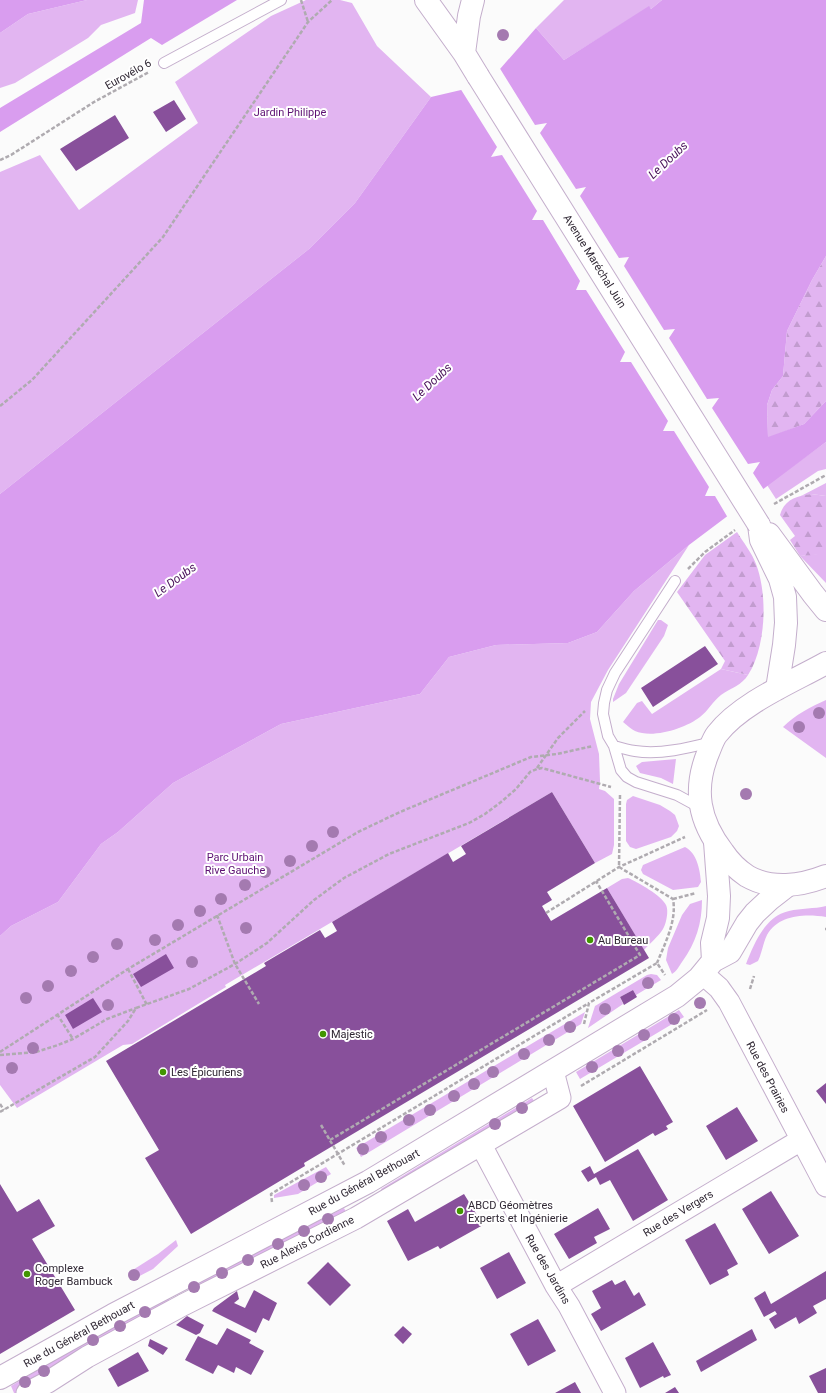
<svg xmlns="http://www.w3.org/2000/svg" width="826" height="1393" font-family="Roboto,sans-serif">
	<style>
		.green { fill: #e2b5f1 }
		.forest { fill: url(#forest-firs) }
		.water { fill: #d99def }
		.pier { fill: #fbfbfb }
		.building { fill: #88509b }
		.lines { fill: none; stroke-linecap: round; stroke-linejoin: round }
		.service-casing { stroke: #c4aecc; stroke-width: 12 }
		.minor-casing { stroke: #c4aecc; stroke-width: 23 }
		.tertiary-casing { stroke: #c4aecc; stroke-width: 24 }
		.secondary-casing { stroke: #c4aecc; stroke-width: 24 }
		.path { stroke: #afabb0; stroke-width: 2.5; stroke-dasharray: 4 2; stroke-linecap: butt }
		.service { stroke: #fff; stroke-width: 10 }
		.minor { stroke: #fff; stroke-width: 21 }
		.tertiary { stroke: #fff; stroke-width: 22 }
		.secondary { stroke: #fff; stroke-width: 22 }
		.secondary-bridge-casing { stroke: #c4aecc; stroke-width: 24; stroke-linecap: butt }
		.secondary-bridge { stroke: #fff; stroke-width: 22 }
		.tree { fill: #a47ab0 }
		.poi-dot { fill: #429502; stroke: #fff; stroke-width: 1.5 }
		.labels { text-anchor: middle; stroke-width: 4; stroke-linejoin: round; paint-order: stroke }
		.street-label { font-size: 11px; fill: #302834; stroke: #fff }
		.park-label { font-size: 11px; fill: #5d1173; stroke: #fff }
		.poi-label { font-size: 11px; fill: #302834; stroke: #fff; text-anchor: start }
		.water-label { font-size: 12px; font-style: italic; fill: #470f58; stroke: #fff }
	</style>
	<defs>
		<pattern id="forest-firs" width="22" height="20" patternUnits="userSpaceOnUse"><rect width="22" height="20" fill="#e2b5f1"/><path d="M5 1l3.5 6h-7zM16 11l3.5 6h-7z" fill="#c29ccf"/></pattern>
	</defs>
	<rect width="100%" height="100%" fill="#fbfbfb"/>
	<path class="green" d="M 87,0 L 138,0 L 135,13 L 101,25 L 88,38 L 15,83 L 0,88 L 0,33 L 28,14 Z
		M 306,0 L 340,0 L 352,3 L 377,46 L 431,97 L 355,203 L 309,249 L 0,494 L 0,172 L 40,155 L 79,210 L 198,123 L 175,82 L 271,16 Z
		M 564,0 L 662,0 L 651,9 L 649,7 L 564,60 L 536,28 Z
		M 826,442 L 826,469 L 818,471 L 776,499 L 767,485 Z
		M 826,483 L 826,496 L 811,494 L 801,496 Z
		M 689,545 L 608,670 L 591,702 L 590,719 L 599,754 L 600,781 L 599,789 L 605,791 L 614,799 L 614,845 L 612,854 L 595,863 L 552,792 L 225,985 L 226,987 L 132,1044 L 123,1045 L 17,1108 L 0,1085 L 0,936 L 11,926 L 58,902 L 101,844 L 118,832 L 173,783 L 281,724 L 420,694 L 449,657 L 496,645 L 568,643 L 597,632 L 634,591 Z
		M 818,554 L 826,554 L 826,583 L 800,556 Z
		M 658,620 L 661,620 L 668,625 L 664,636 L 626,693 L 613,702 L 613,699 L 619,684 Z
		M 721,669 L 748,675 C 742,685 731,688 721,695 C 713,701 708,711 700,717 C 686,728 653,739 635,731 C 631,729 627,725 623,722 L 637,703 L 642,701 L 652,714 Z
		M 826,700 L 826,758 L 783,727 C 795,715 810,707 826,700 Z
		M 676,759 L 673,784 L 661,778 L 640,773 L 636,766 L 642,762 Z
		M 633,796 L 660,805 L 670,811 L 675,815 L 679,826 L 677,831 L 671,837 L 636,849 L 630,847 L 626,841 L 626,804 L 627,800 Z
		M 685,847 C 697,853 700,870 701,882 L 698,887 L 673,890 L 643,874 L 641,870 L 643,865 Z
		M 628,878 C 638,882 662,896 666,905 C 669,911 666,924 663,929 C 658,937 650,943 644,950 L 607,888 L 622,879 Z
		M 702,900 C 702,923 696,943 682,962 C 679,966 677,971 672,974 L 666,960 L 668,948 L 682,915 L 690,904 Z
		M 826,906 L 826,917 C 806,914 779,914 767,935 C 763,943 762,953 758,961 L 750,965 L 746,964 C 754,944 765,916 789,911 C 801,908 814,909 826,906 Z
		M 651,974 L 657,975 L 661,980 L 636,995 L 633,990 L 620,997 L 623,1004 L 588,1028 L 595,1006 L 647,975 Z
		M 679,1010 L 684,1017 L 580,1079 L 576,1072 Z
		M 585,1012 L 581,1024 L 361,1157 L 356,1148 Z
		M 532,1098 L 537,1105 L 384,1195 L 381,1189 Z
		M 326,1167 L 331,1174 L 298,1194 L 274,1198 L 274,1195 Z
		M 344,1208 L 347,1214 L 192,1293 L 188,1286 Z
		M 176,1240 L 178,1246 L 153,1269 L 132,1280 L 128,1273 L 158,1254 Z
		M 167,1296 L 172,1304 L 17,1393 L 14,1393 L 11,1386 L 94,1336 Z"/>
	<path class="forest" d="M 826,256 L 826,401 L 804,424 L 768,438 L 767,405 L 772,390 L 783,376 L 787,331 L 812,280 Z
		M 811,494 L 826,496 L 826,554 L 800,556 L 790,540 L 795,536 L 780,515 C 784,500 796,496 811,494 Z
		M 737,532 C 743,542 752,553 756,564 C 768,595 766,647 748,675 L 721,669 L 725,661 L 677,592 L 705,555 Z"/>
	<path class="water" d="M 0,0 L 87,0 L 28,14 L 0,33 Z
		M 144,0 L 237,0 L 162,45 L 151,38 L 0,132 L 0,108 L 141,23 Z
		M 662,0 L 826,0 L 826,256 L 812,280 L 787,331 L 783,376 L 772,390 L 767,405 L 768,437 L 804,424 L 826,401 L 826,442 L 689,545 L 634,591 L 597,632 L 568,643 L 496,645 L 449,657 L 420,694 L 281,724 L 173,783 L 118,832 L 101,844 L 58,902 L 11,926 L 0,936 L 0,494 L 309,249 L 355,203 L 431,97 L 461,90 L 500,69 L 536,28 L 564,60 L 649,6 L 651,9 Z"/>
	<path class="pier" d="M 499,67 L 535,125 L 547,123 L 540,133 L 576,189 L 586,187 L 580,196 L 619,258 L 629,257 L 624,266 L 664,330 L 675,329 L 669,338 L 707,399 L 719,398 L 712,408 L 748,464 L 760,462 L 753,473 L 764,490 L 728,518 L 715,496 L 705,496 L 709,487 L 674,431 L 663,431 L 668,421 L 631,362 L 620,362 L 625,352 L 586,290 L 576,290 L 580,281 L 543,220 L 532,220 L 537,211 L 502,155 L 491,157 L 497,147 L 460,88 Z"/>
	<path class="building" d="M 174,100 L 186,119 L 166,132 L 153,112 Z
		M 115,115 L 129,138 L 76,171 L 60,149 Z
		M 705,646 L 718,664 L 653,707 L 641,688 Z
		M 552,792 L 595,863 L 547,892 L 552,900 L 542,906 L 551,921 L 607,888 L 649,958 L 304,1163 L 305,1166 L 191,1234 L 145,1158 L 159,1150 L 106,1061 L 266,966 L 264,963 L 320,930 L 325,938 L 337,931 L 332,922 L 448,853 L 453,862 L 466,854 L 461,846 Z
		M 166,954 L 174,968 L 141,987 L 133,974 Z
		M 633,990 L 637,997 L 624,1005 L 620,997 Z
		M 93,998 L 102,1012 L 73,1029 L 65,1015 Z
		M 640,1066 L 673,1122 L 666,1126 L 668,1129 L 655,1136 L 653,1133 L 605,1162 L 573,1106 Z
		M 826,1083 L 826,1104 L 816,1091 Z
		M 737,1107 L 758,1141 L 726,1160 L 706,1126 Z
		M 638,1149 L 668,1200 L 633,1221 L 610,1180 L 600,1185 L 596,1177 L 588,1182 L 581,1171 L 590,1166 L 594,1174 Z
		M 0,1184 L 17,1212 L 39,1199 L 55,1226 L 32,1239 L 75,1310 L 0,1354 Z
		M 771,1191 L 799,1236 L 769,1254 L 742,1209 Z
		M 464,1194 L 483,1225 L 440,1249 L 438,1246 L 408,1261 L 387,1221 L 408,1209 L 415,1222 Z
		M 598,1208 L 610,1229 L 594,1237 L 597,1243 L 569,1259 L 554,1234 Z
		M 715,1223 L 738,1264 L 727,1270 L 729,1275 L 710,1285 L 685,1240 Z
		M 509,1252 L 526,1283 L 497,1299 L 480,1268 Z
		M 328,1262 L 351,1285 L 330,1306 L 307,1283 Z
		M 826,1271 L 826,1299 L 813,1306 L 817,1313 L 799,1324 L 796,1317 L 775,1329 L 769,1319 L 777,1314 L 775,1311 L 764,1317 L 754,1298 L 765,1291 L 771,1304 Z
		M 612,1280 L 615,1285 L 625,1280 L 634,1296 L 639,1292 L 646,1305 L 601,1331 L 591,1314 L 601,1308 L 592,1291 Z
		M 254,1290 L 277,1303 L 269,1321 L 263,1318 L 256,1333 L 212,1311 L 214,1308 L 237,1291 L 239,1299 L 234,1303 L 245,1308 Z
		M 187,1316 L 204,1325 L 200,1333 L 196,1335 L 176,1325 Z
		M 538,1319 L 556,1351 L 528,1366 L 510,1334 Z
		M 403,1326 L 412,1334 L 403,1344 L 394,1335 Z
		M 227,1328 L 251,1340 L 249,1343 L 264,1351 L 251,1375 L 236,1367 L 234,1373 L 218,1365 L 213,1374 L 185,1360 L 198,1336 L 217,1345 Z
		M 752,1329 L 757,1340 L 701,1372 L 696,1361 Z
		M 150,1339 L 168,1348 L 163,1355 L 148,1346 Z
		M 653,1342 L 671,1375 L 664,1378 L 663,1376 L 640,1388 L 625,1358 Z
		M 138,1352 L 149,1371 L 118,1387 L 108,1369 Z
		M 826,1368 L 826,1393 L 818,1393 L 809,1376 Z
		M 575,1382 L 581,1393 L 555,1393 Z
		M 675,1387 L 679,1393 L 665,1393 Z"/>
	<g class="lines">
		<defs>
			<path id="service" d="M 164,63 L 281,0
				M 675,581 L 615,673 L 607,690 L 604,703 L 603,714 L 608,736 L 614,746 L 621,770 L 627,777 L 636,782 L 677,795 L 701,808
				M 614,746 C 621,748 628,750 635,751 C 660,755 688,748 712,742"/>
			<path id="minor" d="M 703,974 L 719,988 L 729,1002 L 826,1186
				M 481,1145 L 556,1286 L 569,1306 L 615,1393
				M 556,1286 L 801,1140
				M 27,1393 L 48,1382 L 87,1357 L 183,1305 L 356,1218 L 560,1098 L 553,1071"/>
			<path id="tertiary" d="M 713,961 L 712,943 L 718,918 L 719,896 L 715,842
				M 0,1378 L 113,1315 L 368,1182 L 677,996 L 699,978 L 713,961 L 730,952 L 747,923 L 755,913 L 770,899 L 788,885"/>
			<path id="secondary" d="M 426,0 L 464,53 L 478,76
				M 464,53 L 469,16 L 473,0
				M 759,525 L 761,540 L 780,579 L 785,597 L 786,623 L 784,645 L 777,689
				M 769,534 L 813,594 L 826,610
				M 826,663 C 792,682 741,703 717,734 C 713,739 711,746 708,753 C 693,790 699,821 723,852 C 729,861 738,870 747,876 C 771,890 801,886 826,876"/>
		</defs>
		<use href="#service" class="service-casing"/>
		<use href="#minor" class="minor-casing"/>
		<use href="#tertiary" class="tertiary-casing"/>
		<use href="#secondary" class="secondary-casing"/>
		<path class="path" d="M 301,0 L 308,22
			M 0,160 L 11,155 L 94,102 L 149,72
			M 0,406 L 32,380 L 163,237 L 308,22 L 332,0
			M 774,504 L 826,475
			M 688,569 L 705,552 L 735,530
			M 537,768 L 558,738 L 585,711
			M 620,795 L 619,867 L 673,899 C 677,921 665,943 657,963
			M 673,899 L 696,893
			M 546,913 L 619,867 L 685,837
			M 217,915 L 235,964 L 259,1004
			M 825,929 L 826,929
			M 128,969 L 147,1005
			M 750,989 L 754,976
			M 57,1014 L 73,1039
			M 584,1024 L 589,1003 L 657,963 L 665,975
			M 0,1052 L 128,969 L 358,832 L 400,812 L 531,757 L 557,754 L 593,746
			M 0,1055 L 36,1052 L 58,1045 L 73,1039 L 107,1019 L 136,1008
			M 581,1086 L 707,1010
			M 0,1104 L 4,1110
			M 0,1112 L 95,1057 L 128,1021 L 136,1008 L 189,989 L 235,964 L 267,943 L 314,900 L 344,878 L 389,854 L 469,823 L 485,814 L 501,802 L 516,789 L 530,772 L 537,769 L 542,768 L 611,787
			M 321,1125 L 345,1166
			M 330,1140 L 640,955 L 596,881
			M 272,1202 L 271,1194 L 589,1003"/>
		<use href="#service" class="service"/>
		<use href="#minor" class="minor"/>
		<use href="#tertiary" class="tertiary"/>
		<use href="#secondary" class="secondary"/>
		<defs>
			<path id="secondary-bridge" d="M 478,76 L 759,525"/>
		</defs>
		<use href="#secondary-bridge" class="secondary-bridge-casing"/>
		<use href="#secondary-bridge" class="secondary-bridge"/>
	</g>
	<g class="tree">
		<circle cx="503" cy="35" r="6"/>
		<circle cx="819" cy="713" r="6"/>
		<circle cx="799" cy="727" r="6"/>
		<circle cx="746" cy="794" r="6"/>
		<circle cx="333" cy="832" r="6"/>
		<circle cx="312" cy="846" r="6"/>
		<circle cx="290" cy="861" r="6"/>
		<circle cx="265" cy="872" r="6"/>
		<circle cx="245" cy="885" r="6"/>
		<circle cx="221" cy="899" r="6"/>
		<circle cx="200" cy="911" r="6"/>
		<circle cx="178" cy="925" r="6"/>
		<circle cx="246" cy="928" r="6"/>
		<circle cx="155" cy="940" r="6"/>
		<circle cx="117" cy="944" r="6"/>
		<circle cx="93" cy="957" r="6"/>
		<circle cx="192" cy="962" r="6"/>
		<circle cx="71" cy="971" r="6"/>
		<circle cx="648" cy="983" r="6"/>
		<circle cx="48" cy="986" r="6"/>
		<circle cx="26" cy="998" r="6"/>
		<circle cx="700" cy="1003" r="6"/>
		<circle cx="108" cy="1005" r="6"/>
		<circle cx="605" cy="1009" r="6"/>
		<circle cx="674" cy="1019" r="6"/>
		<circle cx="570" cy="1027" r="6"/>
		<circle cx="644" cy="1035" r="6"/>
		<circle cx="549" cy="1040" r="6"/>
		<circle cx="33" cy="1048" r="6"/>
		<circle cx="618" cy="1051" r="6"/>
		<circle cx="524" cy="1054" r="6"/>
		<circle cx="592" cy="1067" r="6"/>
		<circle cx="12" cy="1068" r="6"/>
		<circle cx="493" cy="1072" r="6"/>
		<circle cx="474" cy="1084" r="6"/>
		<circle cx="454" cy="1096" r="6"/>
		<circle cx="522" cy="1108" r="6"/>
		<circle cx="430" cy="1110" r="6"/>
		<circle cx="409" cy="1120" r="6"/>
		<circle cx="495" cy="1124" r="6"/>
		<circle cx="381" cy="1137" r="6"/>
		<circle cx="363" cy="1149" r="6"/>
		<circle cx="321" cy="1177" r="6"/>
		<circle cx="304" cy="1185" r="6"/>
		<circle cx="328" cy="1219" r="6"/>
		<circle cx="304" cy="1231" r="6"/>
		<circle cx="278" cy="1244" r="6"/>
		<circle cx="248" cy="1260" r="6"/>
		<circle cx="222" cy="1273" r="6"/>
		<circle cx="134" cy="1275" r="6"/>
		<circle cx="194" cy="1287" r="6"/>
		<circle cx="145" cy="1312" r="6"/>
		<circle cx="120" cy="1326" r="6"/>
		<circle cx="93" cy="1340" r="6"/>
		<circle cx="44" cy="1371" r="6"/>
		<circle cx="25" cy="1382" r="6"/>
	</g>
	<g class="poi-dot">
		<circle cx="590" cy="940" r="4"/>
		<circle cx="323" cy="1034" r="4"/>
		<circle cx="163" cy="1072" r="4"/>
		<circle cx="460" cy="1211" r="4"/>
		<circle cx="27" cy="1274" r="4"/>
	</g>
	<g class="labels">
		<g class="street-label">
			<text transform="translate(128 74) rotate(-29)" y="4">Eurovélo 6</text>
			<text transform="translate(595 261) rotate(58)" y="4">Avenue Maréchal Juin</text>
			<text transform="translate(768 1077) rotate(62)" y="4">Rue des Prairies</text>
			<text transform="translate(364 1182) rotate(-29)" y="4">Rue du Général Bethouart</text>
			<text transform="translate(678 1213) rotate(-31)" y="4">Rue des Vergers</text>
			<text transform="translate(307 1242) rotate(-27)" y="4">Rue Alexis Cordienne</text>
			<text transform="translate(548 1269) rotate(60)" y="4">Rue des Jardins</text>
			<text transform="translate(79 1334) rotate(-29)" y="4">Rue du Général Bethouart</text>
		</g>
		<g class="park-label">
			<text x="290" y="116">Jardin Philippe</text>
			<text x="235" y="861">Parc Urbain<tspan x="235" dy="13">Rive Gauche</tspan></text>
		</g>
		<g class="poi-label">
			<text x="598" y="944">Au Bureau</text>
			<text x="331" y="1038">Majestic</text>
			<text x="171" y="1076">Les Épicuriens</text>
			<text x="468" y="1209">ABCD Géomètres<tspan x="468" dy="13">Experts et Ingénierie</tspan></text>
			<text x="35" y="1272">Complexe<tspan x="35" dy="13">Roger Bambuck</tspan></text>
		</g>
		<g class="water-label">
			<text transform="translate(668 160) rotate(-43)" y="4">Le Doubs</text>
			<text transform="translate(432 382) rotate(-43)" y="4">Le Doubs</text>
			<text transform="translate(175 580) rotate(-36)" y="4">Le Doubs</text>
		</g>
	</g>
</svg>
